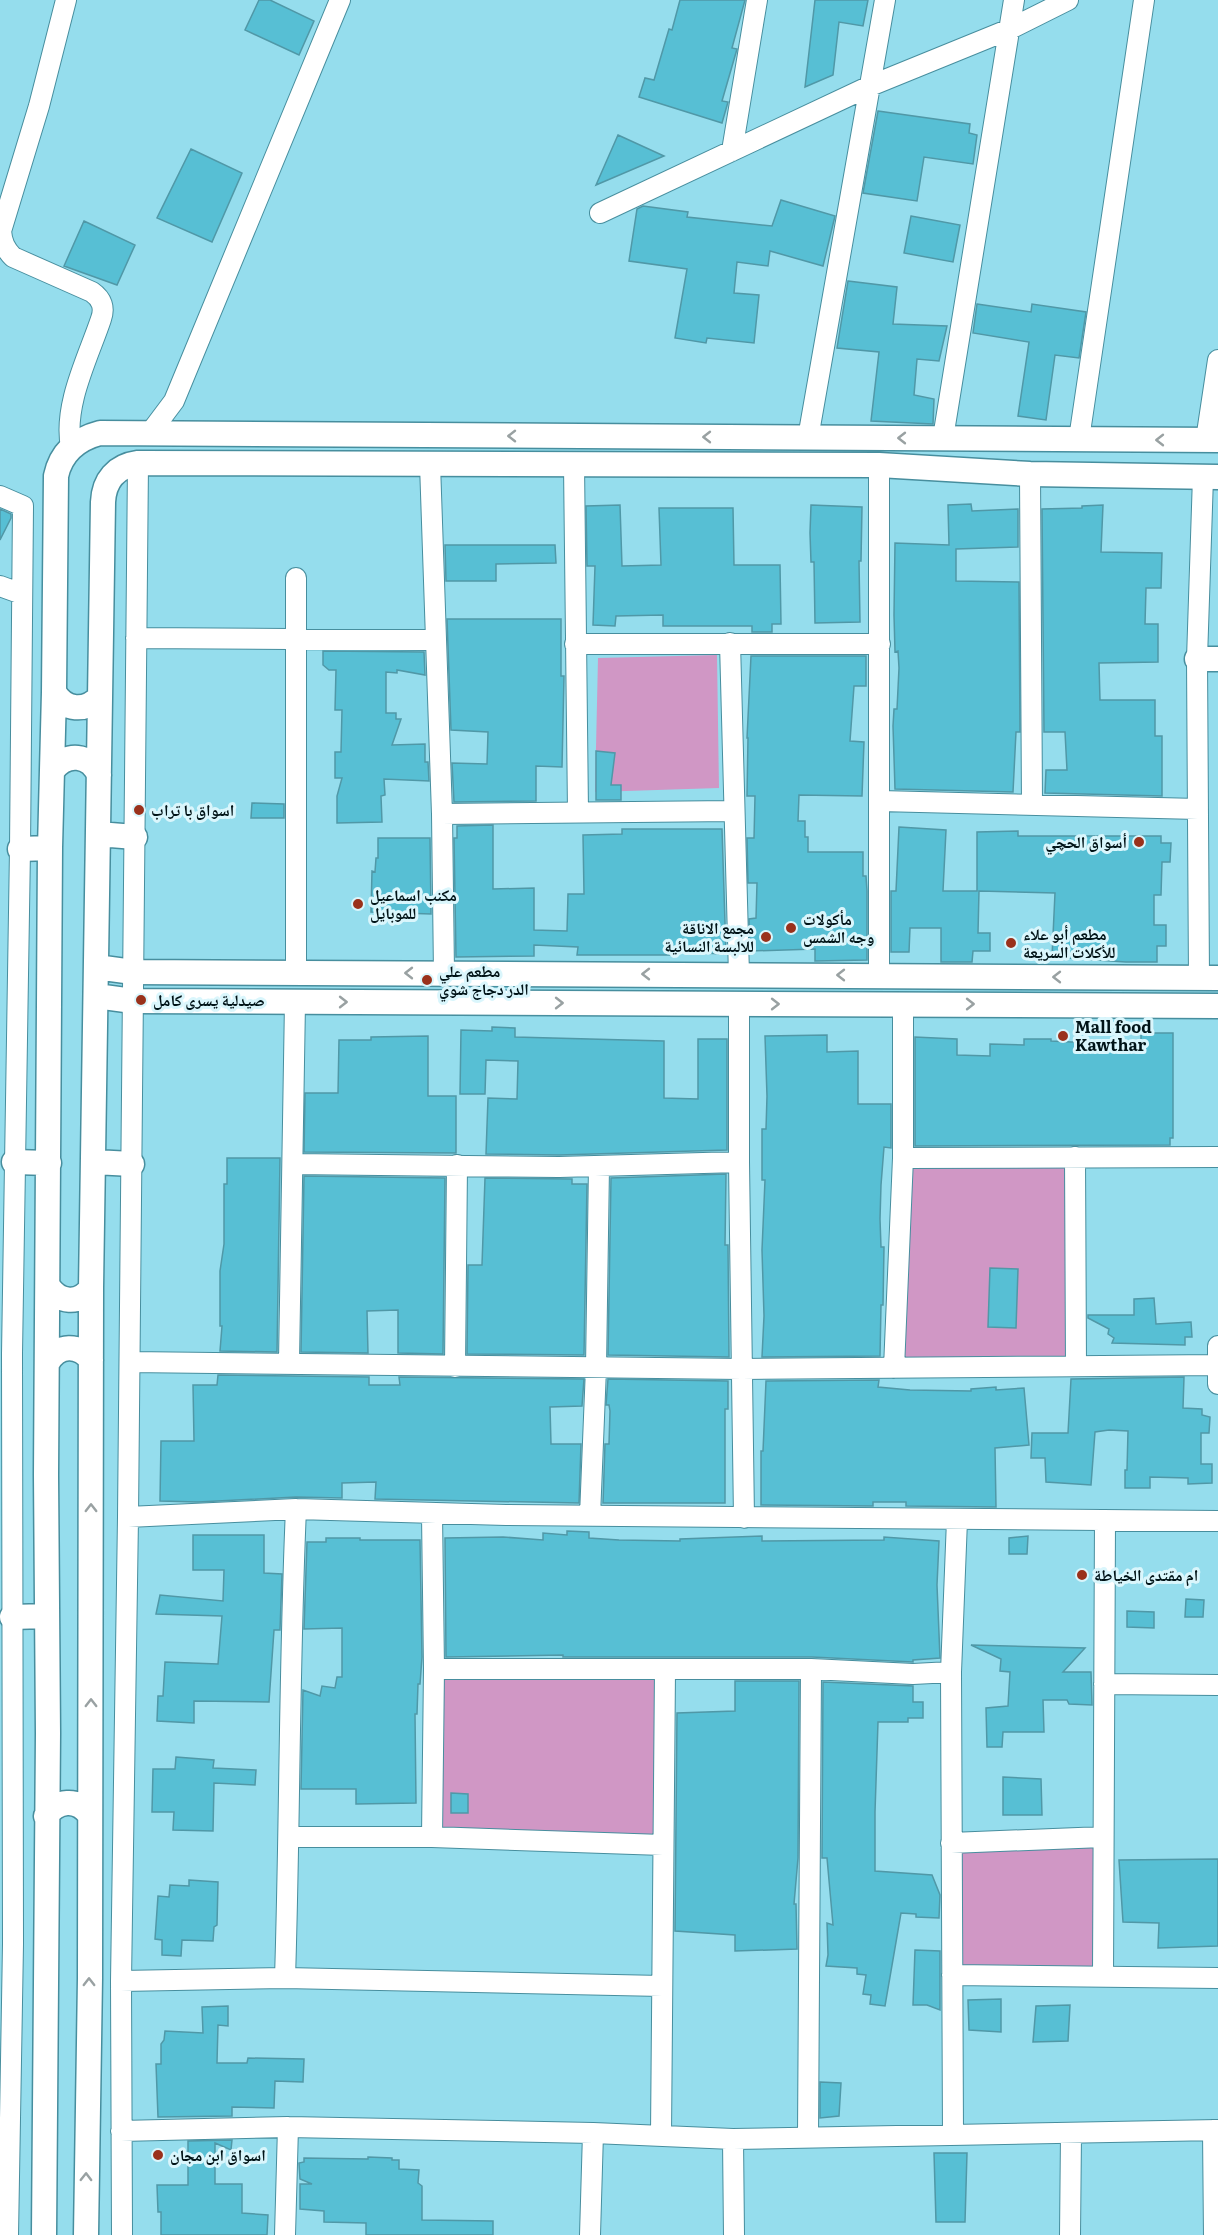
<svg xmlns="http://www.w3.org/2000/svg" width="1218" height="2235" font-family="Literata,'Noto Naskh Arabic',serif">
	<style>
		.green { fill: #d097c5 }
		.building { fill: #57bfd4; stroke: #5098a7; stroke-width: 1.5 }
		.lines { fill: none; stroke-linecap: round; stroke-linejoin: round }
		.minor-casing { stroke: #478e9e; stroke-width: 22 }
		.tertiary-casing { stroke: #478e9e; stroke-width: 27 }
		.minor { stroke: #fff; stroke-width: 20 }
		.tertiary { stroke: #fff; stroke-width: 24 }
		.oneway { stroke: #99a1a2 }
		.poi-dot { fill: #9a311b; stroke: #daf6fc; stroke-width: 2 }
		.labels { text-anchor: middle; stroke-width: 6; stroke-linejoin: round; paint-order: stroke }
		.poi-label { font-size: 16px; font-weight: bold; fill: #001317; stroke: #daf6fc; text-anchor: start }
	</style>
	<rect width="100%" height="100%" fill="#95dded"/>
	<path class="green" d="M 717,655 L 719,788 L 595,792 L 598,658 Z
		M 904,1167 L 1068,1168 L 1067,1359 L 903,1359 Z
		M 659,1673 L 658,1838 L 442,1829 L 441,1675 Z
		M 1093,1847 L 1094,1966 L 962,1966 L 960,1853 Z"/>
	<path class="building" d="M 259,0 L 270,0 L 314,21 L 299,55 L 245,30 Z
		M 680,0 L 745,0 L 732,48 L 737,49 L 722,101 L 728,102 L 722,123 L 639,97 L 645,78 L 654,80 L 669,29 L 672,30 Z
		M 815,0 L 868,0 L 863,26 L 839,22 L 833,75 L 805,87 Z
		M 878,111 L 970,124 L 969,133 L 977,135 L 973,164 L 924,157 L 917,201 L 863,193 Z
		M 618,135 L 664,156 L 596,185 Z
		M 191,149 L 242,173 L 212,242 L 157,218 Z
		M 781,200 L 835,216 L 823,266 L 770,251 L 768,266 L 737,262 L 734,293 L 759,295 L 754,343 L 707,338 L 706,343 L 675,338 L 687,269 L 629,261 L 637,209 L 643,206 L 688,212 L 687,217 L 772,226 Z
		M 911,216 L 960,225 L 953,262 L 904,253 Z
		M 84,221 L 135,245 L 117,285 L 64,266 Z
		M 848,281 L 897,287 L 893,324 L 947,326 L 939,361 L 917,359 L 914,395 L 934,399 L 933,424 L 871,421 L 879,352 L 837,348 Z
		M 977,304 L 1031,312 L 1032,304 L 1086,312 L 1079,358 L 1055,355 L 1046,420 L 1018,416 L 1029,342 L 973,333 Z
		M 971,504 L 972,511 L 1018,509 L 1018,547 L 956,549 L 956,581 L 1019,582 L 1020,732 L 1016,732 L 1013,792 L 895,789 L 893,726 L 894,709 L 897,709 L 899,668 L 898,651 L 895,652 L 894,615 L 895,543 L 949,545 L 948,505 Z
		M 620,505 L 622,566 L 661,565 L 659,508 L 733,508 L 734,565 L 780,565 L 781,624 L 772,624 L 772,632 L 752,632 L 752,626 L 663,626 L 663,615 L 616,616 L 615,626 L 593,625 L 595,566 L 587,566 L 586,506 Z
		M 811,505 L 862,507 L 861,561 L 859,561 L 860,622 L 815,623 L 814,562 L 811,562 L 810,533 Z
		M 1103,505 L 1101,552 L 1162,553 L 1161,588 L 1146,588 L 1145,624 L 1158,624 L 1158,662 L 1099,663 L 1100,700 L 1155,700 L 1155,736 L 1162,736 L 1162,796 L 1045,793 L 1046,770 L 1067,770 L 1065,732 L 1044,732 L 1042,509 L 1082,508 L 1082,506 Z
		M 0,509 L 11,514 L 11,518 L 0,540 Z
		M 445,545 L 555,545 L 556,563 L 496,564 L 496,581 L 446,581 Z
		M 447,619 L 561,619 L 561,676 L 564,676 L 562,767 L 536,766 L 536,801 L 454,802 L 452,763 L 487,764 L 488,732 L 451,730 Z
		M 323,651 L 424,652 L 425,675 L 397,670 L 397,673 L 386,672 L 386,713 L 396,713 L 396,719 L 401,719 L 392,745 L 425,744 L 425,762 L 428,762 L 429,781 L 384,779 L 385,795 L 381,796 L 382,822 L 337,823 L 337,796 L 342,778 L 335,778 L 335,752 L 341,752 L 342,710 L 335,710 L 336,670 L 329,670 L 323,665 Z
		M 751,656 L 866,656 L 866,686 L 854,686 L 850,741 L 864,742 L 862,796 L 799,795 L 798,821 L 805,821 L 805,837 L 808,837 L 808,852 L 863,852 L 863,876 L 866,876 L 867,891 L 867,960 L 815,961 L 815,949 L 750,951 L 749,919 L 756,918 L 757,883 L 748,883 L 747,838 L 754,838 L 755,796 L 747,796 L 748,738 L 747,738 Z
		M 596,751 L 615,753 L 611,785 L 621,785 L 621,800 L 596,800 Z
		M 252,803 L 284,804 L 284,818 L 251,818 Z
		M 493,825 L 493,889 L 534,888 L 534,930 L 567,931 L 568,894 L 584,894 L 583,835 L 622,834 L 622,829 L 722,829 L 726,954 L 674,952 L 674,955 L 577,955 L 578,947 L 534,945 L 534,956 L 456,957 L 454,838 L 457,838 L 457,826 Z
		M 899,827 L 946,830 L 943,891 L 977,891 L 977,832 L 1018,831 L 1018,836 L 1161,836 L 1161,843 L 1171,843 L 1170,862 L 1162,862 L 1161,895 L 1154,895 L 1154,925 L 1166,925 L 1166,946 L 1157,946 L 1157,962 L 1126,962 L 1052,957 L 1055,893 L 979,891 L 978,933 L 990,933 L 990,951 L 973,951 L 972,962 L 941,962 L 941,928 L 910,928 L 909,952 L 891,952 L 891,891 L 896,891 Z
		M 378,838 L 430,838 L 431,914 L 371,912 L 372,871 L 375,872 L 376,858 L 378,858 Z
		M 492,1027 L 515,1028 L 515,1037 L 664,1041 L 664,1098 L 698,1099 L 698,1039 L 727,1039 L 727,1150 L 559,1155 L 486,1154 L 488,1098 L 517,1099 L 518,1061 L 486,1060 L 485,1094 L 460,1094 L 461,1030 L 492,1031 Z
		M 1141,1033 L 1173,1033 L 1173,1138 L 1170,1138 L 1170,1145 L 915,1146 L 915,1037 L 957,1039 L 957,1055 L 990,1056 L 990,1044 L 1024,1045 L 1024,1039 L 1051,1039 L 1051,1041 L 1114,1044 L 1114,1041 L 1141,1042 Z
		M 827,1035 L 827,1052 L 858,1051 L 858,1104 L 891,1104 L 891,1148 L 884,1147 L 881,1185 L 880,1219 L 881,1247 L 884,1247 L 883,1305 L 881,1305 L 880,1356 L 762,1357 L 764,1316 L 762,1250 L 765,1180 L 762,1180 L 762,1129 L 766,1129 L 767,1096 L 765,1036 Z
		M 428,1036 L 428,1096 L 456,1096 L 456,1153 L 304,1152 L 305,1093 L 338,1093 L 339,1040 L 371,1040 L 371,1037 Z
		M 227,1158 L 280,1158 L 277,1352 L 220,1351 L 222,1326 L 220,1326 L 220,1271 L 224,1244 L 224,1184 L 227,1184 Z
		M 726,1174 L 725,1245 L 728,1245 L 729,1357 L 608,1355 L 611,1178 Z
		M 304,1176 L 445,1178 L 443,1354 L 398,1353 L 398,1310 L 367,1311 L 368,1353 L 301,1352 Z
		M 485,1178 L 572,1179 L 572,1184 L 587,1184 L 584,1355 L 467,1354 L 468,1265 L 482,1265 Z
		M 990,1268 L 1018,1269 L 1016,1328 L 988,1327 Z
		M 1154,1298 L 1156,1324 L 1191,1322 L 1192,1337 L 1185,1337 L 1185,1345 L 1112,1343 L 1114,1338 L 1108,1334 L 1109,1329 L 1088,1318 L 1088,1315 L 1134,1315 L 1134,1299 Z
		M 218,1375 L 369,1377 L 369,1385 L 400,1385 L 399,1377 L 584,1379 L 582,1406 L 550,1407 L 551,1444 L 581,1444 L 579,1503 L 375,1499 L 376,1482 L 342,1483 L 342,1498 L 296,1497 L 198,1502 L 160,1501 L 161,1441 L 194,1441 L 193,1385 L 217,1385 Z
		M 1184,1377 L 1183,1408 L 1202,1409 L 1202,1415 L 1210,1417 L 1209,1433 L 1201,1433 L 1201,1464 L 1212,1464 L 1212,1483 L 1188,1484 L 1188,1478 L 1150,1477 L 1150,1488 L 1125,1488 L 1125,1470 L 1127,1470 L 1128,1431 L 1109,1430 L 1095,1432 L 1091,1485 L 1046,1482 L 1045,1458 L 1031,1458 L 1032,1433 L 1068,1433 L 1071,1379 Z
		M 608,1379 L 728,1381 L 728,1409 L 725,1409 L 725,1503 L 603,1503 L 605,1444 L 609,1444 L 610,1411 L 609,1405 L 606,1405 Z
		M 879,1380 L 878,1387 L 910,1390 L 971,1391 L 971,1389 L 996,1387 L 996,1390 L 1024,1388 L 1029,1445 L 995,1448 L 996,1507 L 906,1506 L 906,1502 L 873,1502 L 873,1506 L 761,1505 L 761,1451 L 763,1451 L 766,1381 Z
		M 567,1531 L 589,1532 L 589,1538 L 619,1540 L 680,1541 L 680,1539 L 762,1536 L 762,1541 L 884,1540 L 884,1537 L 939,1541 L 937,1585 L 940,1658 L 913,1660 L 913,1662 L 812,1657 L 563,1657 L 563,1655 L 446,1657 L 445,1538 L 503,1537 L 543,1540 L 543,1533 L 567,1535 Z
		M 193,1535 L 264,1535 L 264,1573 L 282,1574 L 280,1630 L 274,1630 L 269,1702 L 194,1701 L 194,1723 L 157,1721 L 158,1696 L 163,1696 L 165,1662 L 218,1664 L 222,1616 L 156,1614 L 160,1595 L 223,1601 L 224,1570 L 193,1570 Z
		M 1028,1536 L 1027,1554 L 1009,1554 L 1009,1538 Z
		M 326,1538 L 360,1538 L 360,1540 L 420,1540 L 422,1657 L 420,1684 L 418,1684 L 417,1714 L 415,1714 L 416,1803 L 356,1804 L 356,1789 L 301,1789 L 303,1690 L 320,1696 L 322,1686 L 335,1688 L 337,1677 L 342,1677 L 342,1628 L 304,1629 L 307,1542 L 326,1542 Z
		M 1186,1599 L 1204,1600 L 1203,1617 L 1185,1617 Z
		M 1127,1611 L 1154,1612 L 1154,1628 L 1127,1627 Z
		M 971,1645 L 1085,1648 L 1063,1672 L 1091,1672 L 1092,1705 L 1069,1704 L 1067,1700 L 1043,1700 L 1044,1732 L 1003,1732 L 1002,1747 L 987,1747 L 986,1708 L 1008,1706 L 1010,1672 L 1000,1671 L 1001,1659 Z
		M 735,1681 L 799,1681 L 798,1858 L 794,1904 L 796,1904 L 797,1949 L 735,1951 L 735,1935 L 675,1931 L 677,1713 L 735,1711 Z
		M 823,1682 L 913,1686 L 913,1702 L 923,1702 L 923,1718 L 908,1718 L 908,1722 L 878,1722 L 875,1812 L 875,1871 L 932,1875 L 940,1895 L 939,1918 L 916,1917 L 916,1914 L 901,1913 L 885,2006 L 870,2004 L 871,1995 L 863,1994 L 866,1975 L 857,1974 L 857,1968 L 826,1966 L 828,1955 L 827,1923 L 833,1925 L 827,1858 L 822,1858 Z
		M 176,1757 L 214,1760 L 213,1768 L 256,1770 L 255,1785 L 214,1783 L 213,1831 L 173,1830 L 174,1812 L 152,1812 L 153,1769 L 175,1769 Z
		M 1003,1777 L 1041,1779 L 1042,1815 L 1003,1815 Z
		M 451,1793 L 468,1794 L 468,1813 L 451,1813 Z
		M 1218,1859 L 1218,1946 L 1158,1948 L 1159,1923 L 1123,1922 L 1119,1860 Z
		M 189,1880 L 218,1882 L 217,1925 L 214,1927 L 213,1941 L 182,1940 L 181,1956 L 162,1955 L 162,1940 L 155,1939 L 158,1896 L 169,1897 L 170,1885 L 189,1886 Z
		M 915,1950 L 940,1951 L 940,2010 L 927,2005 L 913,2005 Z
		M 1001,1999 L 1001,2032 L 969,2030 L 968,2000 Z
		M 1070,2005 L 1068,2041 L 1033,2042 L 1036,2006 Z
		M 228,2006 L 228,2026 L 218,2025 L 217,2063 L 247,2063 L 248,2058 L 304,2059 L 303,2082 L 275,2081 L 274,2108 L 232,2107 L 232,2116 L 158,2117 L 156,2064 L 161,2064 L 161,2044 L 164,2040 L 165,2031 L 203,2033 L 202,2007 Z
		M 820,2082 L 841,2083 L 839,2116 L 820,2118 Z
		M 232,2140 L 231,2150 L 215,2143 L 215,2184 L 242,2184 L 242,2213 L 268,2215 L 267,2235 L 161,2235 L 161,2212 L 158,2212 L 157,2185 L 188,2185 L 188,2141 Z
		M 934,2153 L 967,2153 L 965,2222 L 936,2222 Z
		M 368,2157 L 392,2158 L 392,2160 L 399,2160 L 399,2169 L 419,2170 L 418,2183 L 422,2186 L 422,2220 L 493,2221 L 493,2235 L 366,2235 L 366,2223 L 324,2222 L 324,2211 L 300,2209 L 300,2184 L 312,2184 L 300,2179 L 299,2163 L 304,2162 L 304,2158 L 368,2159 Z"/>
	<g class="lines">
		<defs>
			<path id="minor" d="M 66,0 L 39,106 L 1,231 C 2,242 5,249 13,257 L 92,292 C 102,299 105,308 101,319 C 88,358 63,405 71,447
				M 732,151 L 757,0
				M 600,213 L 870,86 L 1010,29 L 1068,0
				M 150,433 L 174,401 L 340,0
				M 808,438 L 885,0
				M 943,438 L 1014,0
				M 1079,439 L 1144,0
				M 1206,440 L 1218,360
				M 430,464 L 442,814 L 444,973
				M 574,464 L 578,812
				M 879,465 L 879,976
				M 1030,474 L 1032,805
				M 0,496 L 23,506 L 20,849 L 12,1354 L 13,1944 L 8,2235
				M 0,586 L 22,594
				M 136,638 L 436,640
				M 730,643 L 739,975
				M 575,644 L 880,644
				M 880,801 L 1198,809
				M 442,814 L 733,811
				M 296,972 L 296,578
				M 1199,978 L 1197,659 L 1203,477
				M 739,1004 L 739,1162 L 744,1518
				M 1075,1157 L 1076,1366
				M 903,1158 L 1218,1157
				M 293,1164 L 559,1167 L 739,1162
				M 1218,1346 L 1218,1384
				M 130,1362 L 742,1369 L 1218,1365
				M 289,1362 L 295,1002
				M 455,1367 L 457,1165
				M 894,1368 L 903,1158 L 903,1004
				M 432,1514 L 434,1669 L 432,1837
				M 590,1516 L 596,1368 L 599,1166
				M 128,1517 L 296,1509 L 506,1515 L 1218,1521
				M 434,1669 L 811,1669 L 913,1674 L 951,1672
				M 1104,1684 L 1218,1685
				M 289,1837 L 432,1837 L 663,1845
				M 951,1843 L 1103,1837
				M 952,1975 L 1218,1978
				M 1103,1976 L 1105,1520
				M 285,1978 C 290,1822 289,1665 296,1509
				M 121,1981 L 285,1978 L 662,1986
				M 1213,2130 L 1214,2235
				M 121,2131 L 288,2127 L 593,2133 L 733,2139 L 1218,2130
				M 661,2135 L 665,1670
				M 953,2135 L 951,1672 L 957,1520
				M 808,2136 L 811,1669
				M 733,2139 L 734,2235
				M 122,2235 L 121,1981 L 128,1517 L 138,463
				M 285,2235 L 288,2127
				M 590,2235 L 593,2133
				M 1070,2235 L 1071,2134"/>
			<path id="tertiary" d="M 1197,659 L 1218,659
				M 54,692 C 65,711 85,712 100,697
				M 53,770 C 66,752 90,754 99,775
				M 98,834 L 135,837
				M 20,849 L 50,848
				M 96,967 L 133,972 L 1218,978
				M 96,996 L 133,1001 L 1218,1006
				M 14,1162 L 49,1163
				M 94,1162 L 132,1164
				M 48,1286 C 59,1303 79,1305 91,1288
				M 48,1362 C 58,1344 79,1344 91,1360
				M 12,1617 L 47,1616
				M 46,1816 C 57,1800 77,1798 89,1814
				M 44,2235 L 48,1733 L 46,1475 L 50,848 L 54,692 L 56,476 C 61,452 77,439 100,433 L 1218,440
				M 86,2235 L 90,1978 L 91,1288 L 103,502 C 104,480 116,466 138,463 L 879,465 L 1030,474 L 1218,477"/>
		</defs>
		<use href="#minor" class="minor-casing"/>
		<use href="#tertiary" class="tertiary-casing"/>
		<use href="#minor" class="minor"/>
		<use href="#tertiary" class="tertiary"/>
	</g>
	<defs><path id="oneway-chevron" d="M-2-3.5L2.5 0L-2 3.5" fill="none" stroke-width="1.6" stroke-linecap="round" stroke-linejoin="round" transform="scale(1.5)"/></defs>
	<g class="oneway">
		<use href="#oneway-chevron" transform="translate(512 436) rotate(-180)"/>
		<use href="#oneway-chevron" transform="translate(707 437) rotate(-180)"/>
		<use href="#oneway-chevron" transform="translate(902 438) rotate(-180)"/>
		<use href="#oneway-chevron" transform="translate(1160 440) rotate(-180)"/>
		<use href="#oneway-chevron" transform="translate(409 973) rotate(-180)"/>
		<use href="#oneway-chevron" transform="translate(646 974) rotate(-180)"/>
		<use href="#oneway-chevron" transform="translate(841 975) rotate(-180)"/>
		<use href="#oneway-chevron" transform="translate(1057 977) rotate(-180)"/>
		<use href="#oneway-chevron" transform="translate(343 1002)"/>
		<use href="#oneway-chevron" transform="translate(559 1003)"/>
		<use href="#oneway-chevron" transform="translate(775 1004)"/>
		<use href="#oneway-chevron" transform="translate(970 1004)"/>
		<use href="#oneway-chevron" transform="translate(91 1508) rotate(-90)"/>
		<use href="#oneway-chevron" transform="translate(91 1703) rotate(-90)"/>
		<use href="#oneway-chevron" transform="translate(89 1982) rotate(-90)"/>
		<use href="#oneway-chevron" transform="translate(86 2177) rotate(-89)"/>
	</g>
	<g class="poi-dot">
		<circle cx="139" cy="810" r="6"/>
		<circle cx="1139" cy="842" r="6"/>
		<circle cx="358" cy="904" r="6"/>
		<circle cx="791" cy="928" r="6"/>
		<circle cx="766" cy="937" r="6"/>
		<circle cx="1011" cy="943" r="6"/>
		<circle cx="427" cy="980" r="6"/>
		<circle cx="141" cy="1000" r="6"/>
		<circle cx="1063" cy="1036" r="6"/>
		<circle cx="1082" cy="1575" r="6"/>
		<circle cx="158" cy="2155" r="6"/>
	</g>
	<g class="labels">
		<g class="poi-label">
			<text x="151" y="816">اسواق با تراب</text>
			<text x="1127" y="848" text-anchor="end">أسواق الحچي</text>
			<text x="370" y="901">مكنب اسماعيل<tspan x="370" dy="18">للموبايل</tspan></text>
			<text x="803" y="925">مأكولات<tspan x="803" dy="18">وجه الشمس</tspan></text>
			<text x="754" y="934" text-anchor="end">مجمع الاناقة<tspan x="754" dy="18">للالبسة النسائية</tspan></text>
			<text x="1023" y="940">مطعم أبو علاء<tspan x="1023" dy="18">للأكلات السريعة</tspan></text>
			<text x="439" y="977">مطعم علي<tspan x="439" dy="18">الدر دجاج شوي</tspan></text>
			<text x="153" y="1006">صيدلية يسرى كامل</text>
			<text x="1075" y="1033">Mall food<tspan x="1075" dy="18">Kawthar</tspan></text>
			<text x="1094" y="1581">ام مقتدى الخياطة</text>
			<text x="170" y="2161">اسواق ابن مجان</text>
		</g>
	</g>
</svg>
